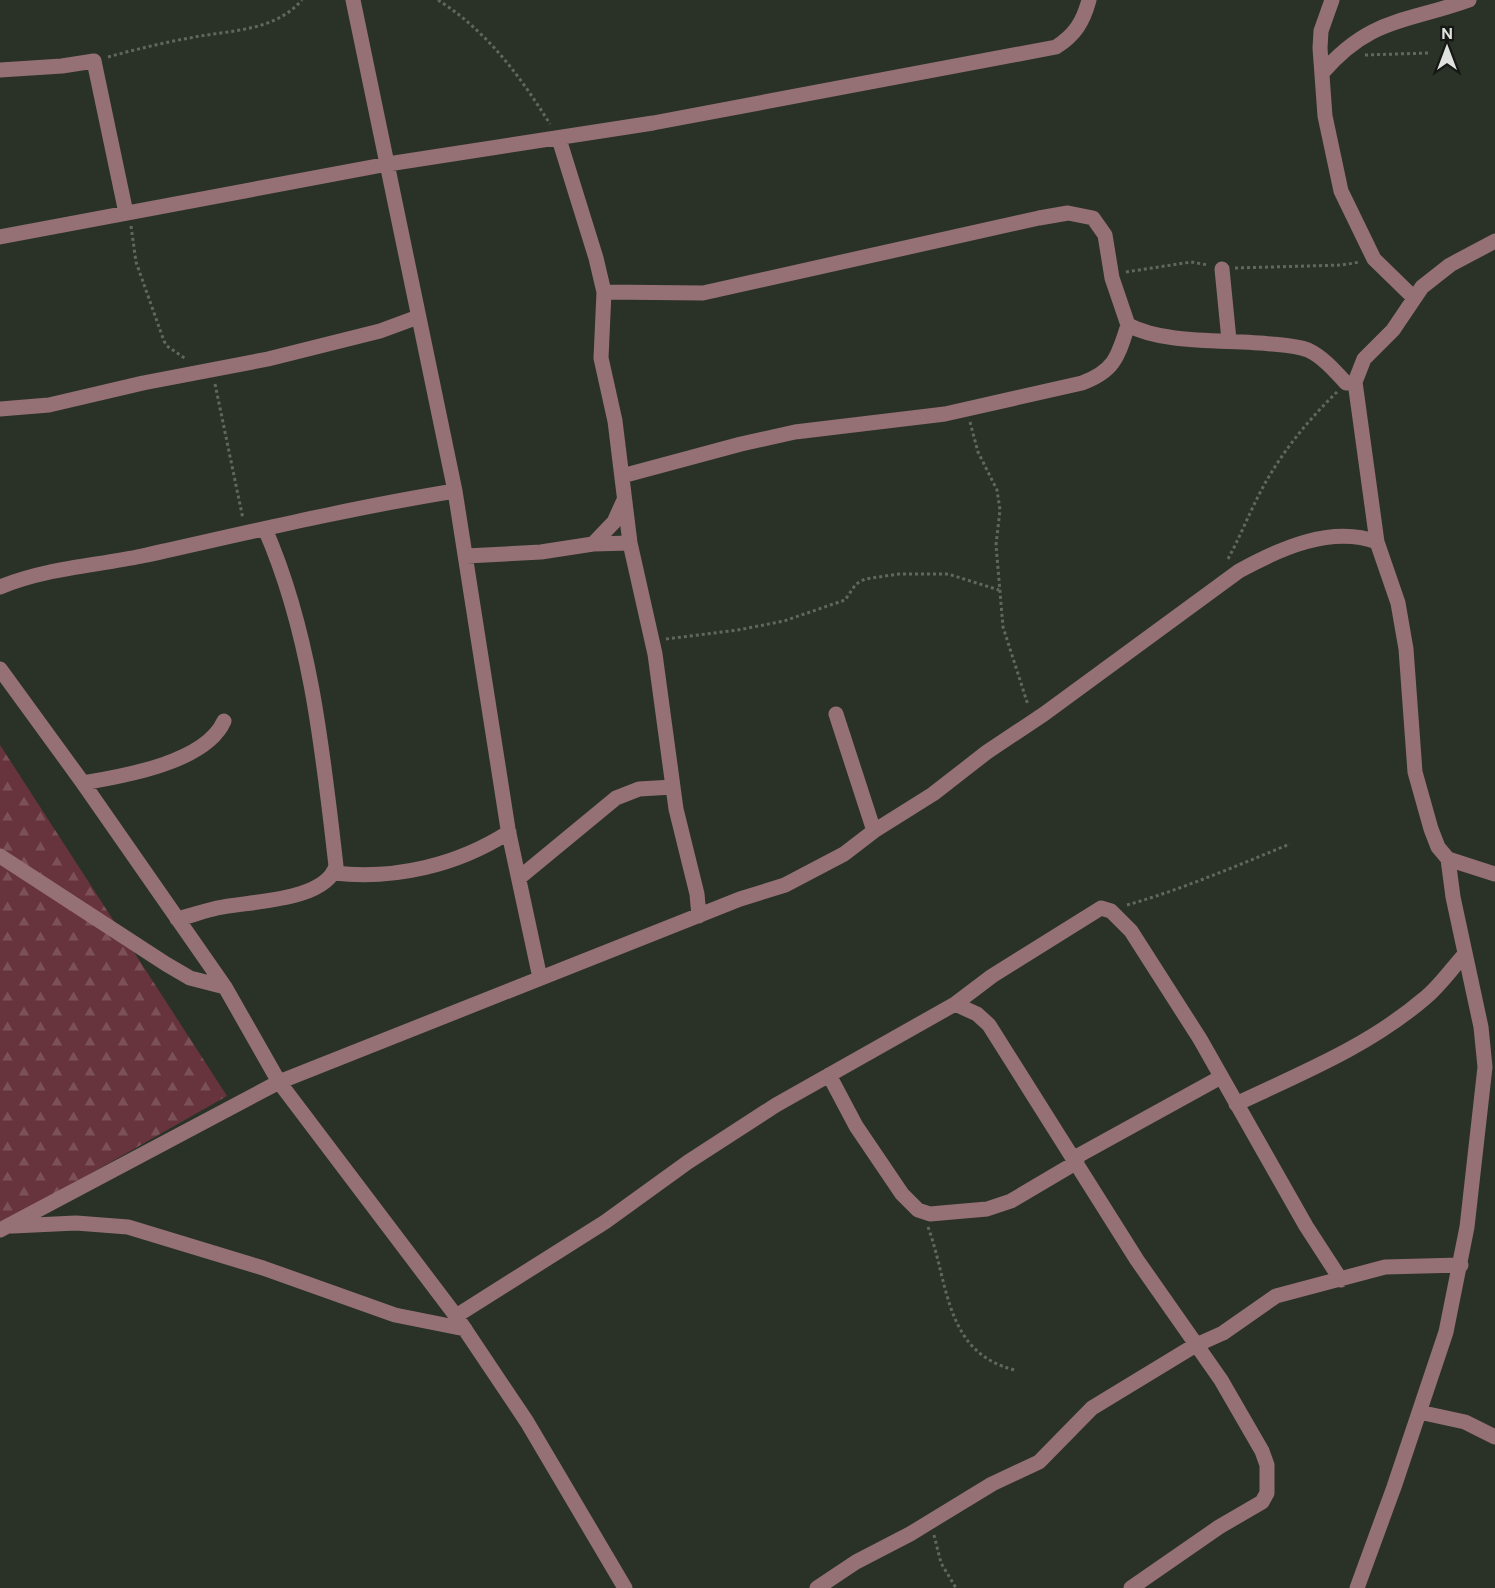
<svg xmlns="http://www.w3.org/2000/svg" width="1495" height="1588" font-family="'DM Sans',sans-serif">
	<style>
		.forest { fill: url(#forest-firs) }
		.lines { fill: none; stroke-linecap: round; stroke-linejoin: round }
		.path { stroke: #60675f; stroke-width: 3; stroke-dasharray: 3 3; stroke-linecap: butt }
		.minor { stroke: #957176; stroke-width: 15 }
	</style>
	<defs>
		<pattern id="forest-firs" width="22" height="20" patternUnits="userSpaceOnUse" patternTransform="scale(1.5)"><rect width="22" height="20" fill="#67333d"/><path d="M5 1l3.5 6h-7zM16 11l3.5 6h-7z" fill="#7c5059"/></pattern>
	</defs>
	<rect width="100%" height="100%" fill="#2a3228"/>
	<path class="forest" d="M 0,745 L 227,1096 L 0,1225 Z"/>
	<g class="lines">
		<path class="path" d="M 438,0 C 487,31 520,76 550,124
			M 1365,55 L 1428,53
			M 108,57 C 137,49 166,42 195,37 C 232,30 275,31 302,0
			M 131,226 L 136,262 L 164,341 L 167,346 L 186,359
			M 1235,268 L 1342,265 L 1360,262
			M 1126,272 L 1191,262 L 1208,265
			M 215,384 L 243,519
			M 970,422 L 978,452 L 997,490 L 1000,510 L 996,545 L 1003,627 L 1028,705
			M 1228,559 C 1241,535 1250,511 1263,487 C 1282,452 1308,420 1337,392
			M 666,639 L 738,630 L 784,621 L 845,600 L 856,584 L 865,579 L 899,574 L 948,574 L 999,590
			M 1127,905 C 1183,889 1236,866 1290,844
			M 928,1227 C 949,1283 944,1353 1015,1370
			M 934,1535 L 941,1563 L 956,1588"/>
		<path class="minor" d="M 353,0 L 455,491 L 508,829 L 540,978
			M 1332,0 L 1321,31 L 1320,48 L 1325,116 L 1341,191 L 1374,259 L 1414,298
			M 0,70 L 62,66 L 94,61 L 126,213
			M 1322,73 C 1371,17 1405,23 1469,0
			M 559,139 L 596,258 L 604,292 L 601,358 L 615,421 L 630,543 L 655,654 L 676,809 L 697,894 L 699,916
			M 0,237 L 388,164 L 653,123 L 1056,47 C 1075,35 1083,22 1089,0
			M 1222,269 L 1229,340
			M 604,292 L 703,293 L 1039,218 L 1068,213 L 1093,218 L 1105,235 L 1112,278 L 1128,325 C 1166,345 1228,339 1272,344 C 1283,345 1298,346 1308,350 C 1323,357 1335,371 1346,383
			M 0,409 L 49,405 L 143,383 L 268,359 L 380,331 L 418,317
			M 622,476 L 741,444 L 795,432 L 945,414 L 1082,383 C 1115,371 1118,356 1128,325
			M 1377,542 L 1355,382 L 1364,359 L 1393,330 L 1422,287 L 1450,265 L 1495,241
			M 593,544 L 614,522 L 624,500
			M 466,556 L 541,552 L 593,544 L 630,543
			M 0,587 C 46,568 94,566 142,556 C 246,533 350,508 455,491
			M 0,669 L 83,783 L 225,987 L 279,1082 L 456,1316 L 527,1422 L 625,1588
			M 836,714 L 874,831
			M 83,783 C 125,776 206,762 224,721
			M 0,856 L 166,964 L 190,978 L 225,987
			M 334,873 C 395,880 458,865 509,832
			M 519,878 L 616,798 L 639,789 L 673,787
			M 177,919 C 190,916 204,911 217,908 C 248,901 325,902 336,866 C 323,753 311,634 265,529
			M 955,1004 L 977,1014 L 989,1025 L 1137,1260 L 1221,1380 L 1262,1451 L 1267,1465 L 1267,1493 L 1262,1502 L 1219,1527 L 1131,1588
			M 829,1075 L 856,1126 L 902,1194 L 918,1210 L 930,1214 L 987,1209 L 1011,1201 L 1077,1162
			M 1236,1104 C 1302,1073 1369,1046 1425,998 C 1440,986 1452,968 1465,954
			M 1074,1158 L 1221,1077
			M 13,1226 L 76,1223 L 128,1227 L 263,1268 L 395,1315 L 465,1329
			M 0,1230 L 279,1082 L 740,899 L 785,885 L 844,854 L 874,831 L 933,794 L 987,752 L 1044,714 L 1239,571 C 1279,549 1331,525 1377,542 L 1398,603 L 1406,649 L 1415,772 L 1431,829 L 1438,847 L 1448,859 L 1495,874
			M 456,1316 L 605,1222 L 688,1162 L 776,1105 L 955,1004 L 992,976 L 1101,908 L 1111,911 L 1131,931 L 1200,1039 L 1306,1226 L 1341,1280
			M 1419,1412 L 1465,1422 L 1495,1437
			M 817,1588 L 856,1562 L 910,1534 L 992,1484 L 1039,1462 L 1092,1408 L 1194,1346 L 1223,1333 L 1276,1296 L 1385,1267 L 1461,1265
			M 1357,1588 L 1394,1487 L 1446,1332 L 1467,1227 L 1485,1067 L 1481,1027 L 1453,897 L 1448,859"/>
	</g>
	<g transform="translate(1447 48)" stroke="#151814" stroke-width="4.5" paint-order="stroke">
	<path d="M0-4.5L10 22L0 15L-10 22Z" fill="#dee3dd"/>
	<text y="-9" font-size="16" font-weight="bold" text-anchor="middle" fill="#dee3dd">N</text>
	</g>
</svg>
